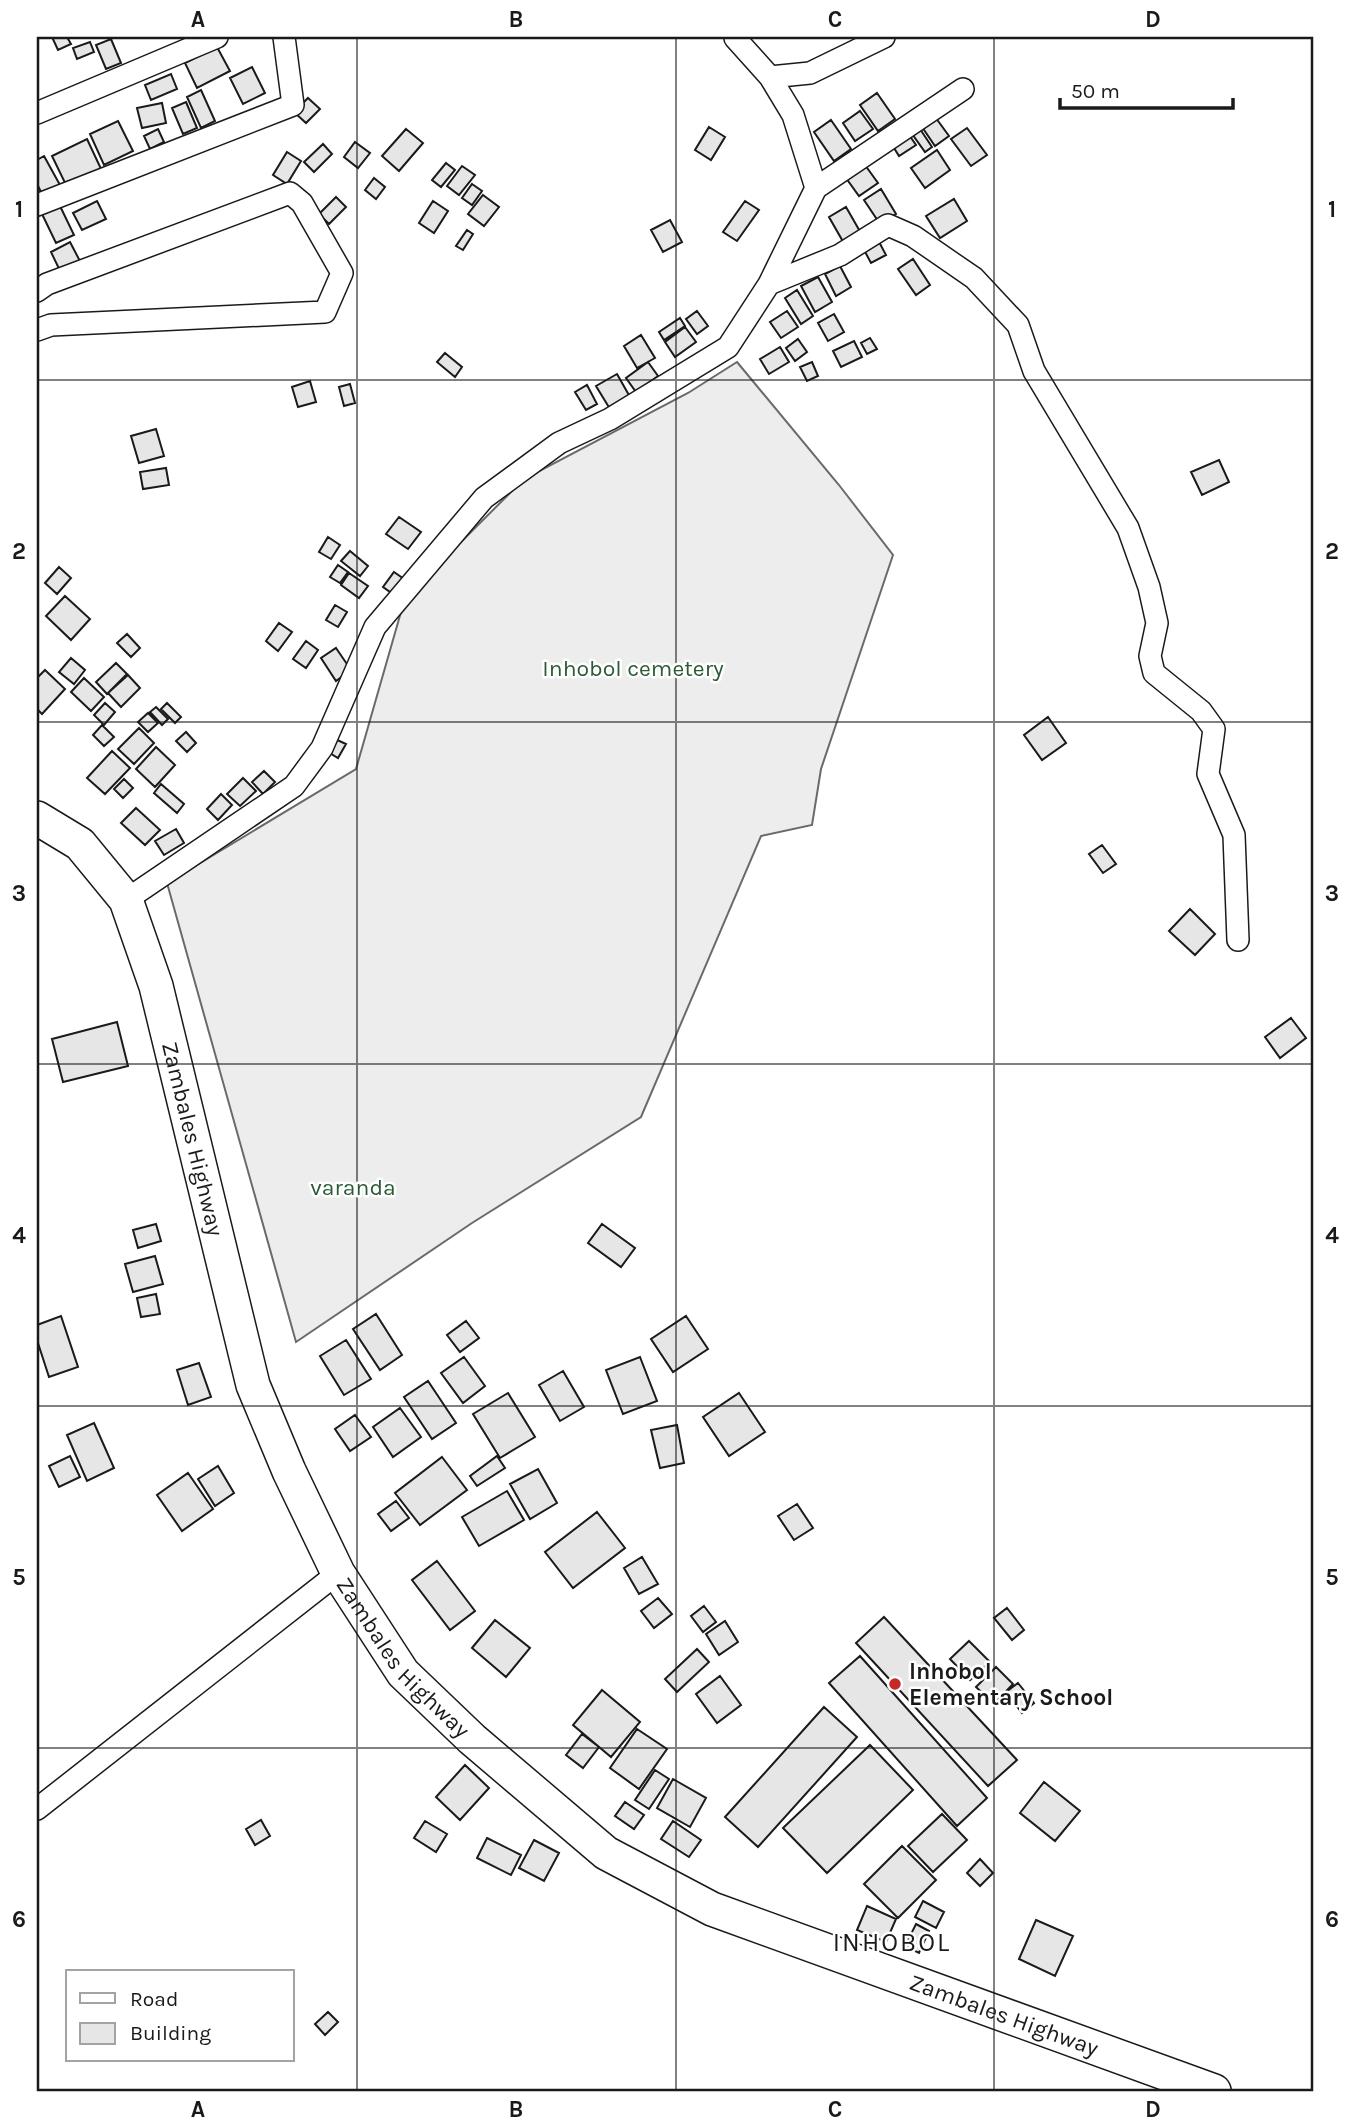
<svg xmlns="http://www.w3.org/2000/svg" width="1351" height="2128" font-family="Karla,sans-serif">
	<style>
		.built { fill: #ededed; stroke: #6a6a6a; stroke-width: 2 }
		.building { fill: #e6e6e6; stroke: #1a1a1a; stroke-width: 2 }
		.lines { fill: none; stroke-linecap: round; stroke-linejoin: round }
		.minor-casing { stroke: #1a1a1a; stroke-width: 24 }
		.primary-casing { stroke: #1a1a1a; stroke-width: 36 }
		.minor { stroke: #fff; stroke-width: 21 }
		.primary { stroke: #fff; stroke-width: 33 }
		.grid { fill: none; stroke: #1a1a1a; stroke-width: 2; stroke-opacity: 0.55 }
		.poi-dot { fill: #c62828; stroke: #fff; stroke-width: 2.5 }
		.labels { text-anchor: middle; stroke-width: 5; stroke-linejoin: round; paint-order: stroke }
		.park-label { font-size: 23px; fill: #2b5a34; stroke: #fff }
		.street-label { font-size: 23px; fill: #1a1a1a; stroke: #fff }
		.poi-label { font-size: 23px; font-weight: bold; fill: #1a1a1a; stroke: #fff; text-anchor: start }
		.quarter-label { font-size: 26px; letter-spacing: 2px; fill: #1a1a1a; stroke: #fff }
		.neatline { fill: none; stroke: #1a1a1a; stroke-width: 2.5 }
		.grid-label { font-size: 23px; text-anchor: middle; font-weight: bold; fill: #1a1a1a }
	</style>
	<rect width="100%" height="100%" fill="#fff"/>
	<path class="built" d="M 737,362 L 839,485 L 893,555 L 821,769 L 812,825 L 761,836 L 641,1117 L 472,1223 L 296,1342 L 167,883 L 356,769 L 405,598 L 524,479 L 688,393 Z"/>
	<path class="building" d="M 52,37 L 67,37 L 71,44 L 58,50 Z
		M 111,39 L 121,63 L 106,69 L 96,45 Z
		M 90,42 L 94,52 L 77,59 L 73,48 Z
		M 217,47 L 230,71 L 197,88 L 185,63 Z
		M 252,67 L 265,93 L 243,104 L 230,78 Z
		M 171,74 L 177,89 L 151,100 L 145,85 Z
		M 201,90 L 215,121 L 201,128 L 187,97 Z
		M 877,93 L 895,119 L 878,131 L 860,105 Z
		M 308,98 L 320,109 L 306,123 L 294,112 Z
		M 186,102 L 197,128 L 183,134 L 172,108 Z
		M 162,103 L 166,123 L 142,128 L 137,108 Z
		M 860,111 L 873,129 L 855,141 L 843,123 Z
		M 933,114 L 949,136 L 935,146 L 920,124 Z
		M 831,120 L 851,149 L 834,161 L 814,132 Z
		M 118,121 L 133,151 L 104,165 L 90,134 Z
		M 918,126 L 932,147 L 925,152 L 910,131 Z
		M 709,127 L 725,137 L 711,160 L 695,150 Z
		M 967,128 L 987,155 L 971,166 L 951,139 Z
		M 158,129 L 164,142 L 150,149 L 144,136 Z
		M 406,129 L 423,143 L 399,171 L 382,156 Z
		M 907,132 L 916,145 L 899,156 L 891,143 Z
		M 87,139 L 102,171 L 67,187 L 52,156 Z
		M 355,142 L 370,153 L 358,168 L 344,157 Z
		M 323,144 L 332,154 L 314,172 L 304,162 Z
		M 937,150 L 950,170 L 925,188 L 911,168 Z
		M 287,152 L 301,161 L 287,184 L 273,175 Z
		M 44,156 L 60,185 L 42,194 L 37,184 L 37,160 Z
		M 446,163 L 455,170 L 441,187 L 432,180 Z
		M 865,165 L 878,183 L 859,196 L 846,178 Z
		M 462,166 L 475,175 L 459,195 L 447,186 Z
		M 374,178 L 385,187 L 376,199 L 365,190 Z
		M 472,184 L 482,191 L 472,205 L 462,198 Z
		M 881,189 L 896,214 L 880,224 L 864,200 Z
		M 483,195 L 499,207 L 484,226 L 468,214 Z
		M 336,197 L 346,207 L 329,224 L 319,214 Z
		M 954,199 L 967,221 L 940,238 L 926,216 Z
		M 97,201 L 106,219 L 82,230 L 73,213 Z
		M 433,201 L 448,211 L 434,233 L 419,223 Z
		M 745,201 L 759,210 L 737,241 L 723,232 Z
		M 60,206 L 74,235 L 56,243 L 42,214 Z
		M 846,207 L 862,235 L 845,245 L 829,217 Z
		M 670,220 L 682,242 L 663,252 L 651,230 Z
		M 467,230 L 473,234 L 463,250 L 456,246 Z
		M 877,238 L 886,255 L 871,263 L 862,246 Z
		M 70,242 L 82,265 L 62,275 L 51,252 Z
		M 913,259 L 930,285 L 916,295 L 898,269 Z
		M 840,266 L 851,287 L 836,296 L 825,274 Z
		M 818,277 L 832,302 L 815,312 L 801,286 Z
		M 797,290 L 813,316 L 801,324 L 785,298 Z
		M 697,311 L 708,326 L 697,334 L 686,319 Z
		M 787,311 L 798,327 L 781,338 L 770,322 Z
		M 834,314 L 844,332 L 828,341 L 818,323 Z
		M 680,318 L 685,326 L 664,340 L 659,332 Z
		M 685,327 L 696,342 L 675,357 L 665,342 Z
		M 641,335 L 655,358 L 637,368 L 624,346 Z
		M 870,338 L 877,349 L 867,354 L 861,343 Z
		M 798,339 L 807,352 L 795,361 L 786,348 Z
		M 854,341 L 862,357 L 841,367 L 833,351 Z
		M 780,347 L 789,362 L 769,374 L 760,359 Z
		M 445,353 L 462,367 L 455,377 L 437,362 Z
		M 648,362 L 658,376 L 636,392 L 626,378 Z
		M 812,362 L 818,376 L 807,381 L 800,367 Z
		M 617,374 L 630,397 L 610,409 L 596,386 Z
		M 310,381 L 316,402 L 298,407 L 292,387 Z
		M 350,384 L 355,403 L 344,406 L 339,387 Z
		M 587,385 L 597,404 L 586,410 L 575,392 Z
		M 156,429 L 164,456 L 139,463 L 131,436 Z
		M 1219,460 L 1229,482 L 1202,495 L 1191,472 Z
		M 166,468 L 169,485 L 143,489 L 140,472 Z
		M 399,517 L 421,532 L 408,549 L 386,534 Z
		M 328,537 L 340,545 L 331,559 L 319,552 Z
		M 350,551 L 368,566 L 360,576 L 341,561 Z
		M 338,565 L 348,572 L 340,583 L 330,577 Z
		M 59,567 L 71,578 L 57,594 L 45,583 Z
		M 394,572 L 404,579 L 393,594 L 383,587 Z
		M 349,573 L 368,586 L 359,598 L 341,585 Z
		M 65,596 L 90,619 L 71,640 L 46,616 Z
		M 335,605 L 347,612 L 338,627 L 326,620 Z
		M 279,623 L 292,632 L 278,651 L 266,641 Z
		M 127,634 L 140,648 L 131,657 L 117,643 Z
		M 306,641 L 318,650 L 306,668 L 293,659 Z
		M 336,648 L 351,670 L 336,681 L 321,658 Z
		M 71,658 L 85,670 L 74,684 L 59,672 Z
		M 116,663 L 127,674 L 107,694 L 96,682 Z
		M 45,670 L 65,689 L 42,714 L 37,709 L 37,678 Z
		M 128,675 L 140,688 L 121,707 L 108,693 Z
		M 84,678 L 104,697 L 91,711 L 71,692 Z
		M 105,703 L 115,712 L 104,725 L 94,715 Z
		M 167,703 L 181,717 L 175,723 L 161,709 Z
		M 156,707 L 168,719 L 162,725 L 150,712 Z
		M 148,713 L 158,723 L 148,732 L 138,722 Z
		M 1048,717 L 1066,743 L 1042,760 L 1024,735 Z
		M 102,725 L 114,737 L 104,746 L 93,735 Z
		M 139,728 L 154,743 L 134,764 L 118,749 Z
		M 186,732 L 196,743 L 187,752 L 176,741 Z
		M 335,739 L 346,744 L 338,758 L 328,752 Z
		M 156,747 L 175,765 L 155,787 L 136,769 Z
		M 112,751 L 130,768 L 105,794 L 87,778 Z
		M 264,771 L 275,782 L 263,794 L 252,782 Z
		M 243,778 L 256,791 L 240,806 L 227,794 Z
		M 124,779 L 133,788 L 123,798 L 114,789 Z
		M 161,784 L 184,804 L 177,813 L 154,793 Z
		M 221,794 L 232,805 L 218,820 L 207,809 Z
		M 136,808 L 160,830 L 145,845 L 121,823 Z
		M 176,829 L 184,843 L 164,855 L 155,841 Z
		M 1102,845 L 1116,864 L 1103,873 L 1089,854 Z
		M 1190,909 L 1215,934 L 1195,955 L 1169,931 Z
		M 1291,1018 L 1306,1038 L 1280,1058 L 1265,1037 Z
		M 117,1022 L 128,1066 L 63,1082 L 52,1039 Z
		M 156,1224 L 161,1241 L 138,1248 L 133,1230 Z
		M 602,1224 L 635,1248 L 621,1267 L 588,1243 Z
		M 155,1256 L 163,1284 L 133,1292 L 125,1264 Z
		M 156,1294 L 160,1314 L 141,1317 L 137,1298 Z
		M 376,1314 L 402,1355 L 380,1370 L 353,1329 Z
		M 61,1316 L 78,1367 L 49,1377 L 37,1340 L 37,1325 Z
		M 686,1316 L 708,1349 L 673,1372 L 651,1339 Z
		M 466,1321 L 479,1338 L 460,1352 L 447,1335 Z
		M 346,1340 L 371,1379 L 344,1395 L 320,1356 Z
		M 464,1357 L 485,1386 L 463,1403 L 441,1373 Z
		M 640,1357 L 657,1401 L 623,1414 L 606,1370 Z
		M 199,1363 L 211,1397 L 188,1405 L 177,1370 Z
		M 563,1371 L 584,1407 L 560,1421 L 539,1385 Z
		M 428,1381 L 456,1423 L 432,1439 L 404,1397 Z
		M 508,1393 L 535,1437 L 500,1458 L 473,1414 Z
		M 739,1393 L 765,1432 L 729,1456 L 703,1417 Z
		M 400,1408 L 421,1437 L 393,1457 L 373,1427 Z
		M 355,1415 L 371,1437 L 350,1451 L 335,1429 Z
		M 94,1423 L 114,1468 L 87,1481 L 67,1435 Z
		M 677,1425 L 684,1463 L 660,1468 L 651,1430 Z
		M 70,1456 L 80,1477 L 59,1487 L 49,1466 Z
		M 497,1456 L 505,1468 L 477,1486 L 470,1476 Z
		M 442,1457 L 467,1490 L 420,1525 L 395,1493 Z
		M 218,1466 L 234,1493 L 215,1506 L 198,1479 Z
		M 538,1469 L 557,1503 L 530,1519 L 510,1484 Z
		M 188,1473 L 213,1509 L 182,1531 L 157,1495 Z
		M 507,1491 L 524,1520 L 479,1546 L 462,1517 Z
		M 396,1501 L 409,1518 L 391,1531 L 378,1514 Z
		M 797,1504 L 813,1528 L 794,1540 L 778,1516 Z
		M 597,1512 L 625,1548 L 573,1588 L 545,1552 Z
		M 642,1557 L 658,1584 L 639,1594 L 624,1568 Z
		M 437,1561 L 475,1611 L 450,1630 L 412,1580 Z
		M 658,1598 L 672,1614 L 654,1628 L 641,1611 Z
		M 704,1606 L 716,1622 L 703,1632 L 691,1616 Z
		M 1007,1608 L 1024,1630 L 1012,1640 L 994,1618 Z
		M 884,1617 L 1017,1760 L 988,1786 L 856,1643 Z
		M 495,1620 L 530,1648 L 506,1677 L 472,1648 Z
		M 725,1621 L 738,1642 L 719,1655 L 706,1634 Z
		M 969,1641 L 990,1662 L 970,1680 L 950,1659 Z
		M 697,1649 L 709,1662 L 677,1692 L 665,1679 Z
		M 860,1656 L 987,1798 L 957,1826 L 829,1683 Z
		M 996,1667 L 1013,1684 L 994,1704 L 976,1687 Z
		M 720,1676 L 741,1705 L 717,1723 L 696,1694 Z
		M 1018,1683 L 1034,1703 L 1022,1713 L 1006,1692 Z
		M 602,1690 L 640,1722 L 611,1757 L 573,1725 Z
		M 824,1707 L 857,1737 L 758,1847 L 725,1817 Z
		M 637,1729 L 667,1749 L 639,1789 L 610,1768 Z
		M 582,1734 L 599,1747 L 583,1768 L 566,1755 Z
		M 870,1745 L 913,1790 L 827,1873 L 783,1828 Z
		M 465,1765 L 489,1788 L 460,1820 L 436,1797 Z
		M 655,1770 L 669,1779 L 649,1809 L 635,1800 Z
		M 673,1779 L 706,1798 L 690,1827 L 657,1808 Z
		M 1044,1782 L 1080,1811 L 1055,1841 L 1020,1813 Z
		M 625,1802 L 644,1815 L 634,1829 L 615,1816 Z
		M 942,1814 L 967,1840 L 933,1872 L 908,1846 Z
		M 261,1820 L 270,1836 L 255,1845 L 246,1829 Z
		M 425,1821 L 447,1834 L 436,1852 L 414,1838 Z
		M 673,1821 L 701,1840 L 689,1857 L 661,1839 Z
		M 487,1838 L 521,1855 L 511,1875 L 477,1858 Z
		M 534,1840 L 559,1853 L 544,1881 L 519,1868 Z
		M 902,1846 L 936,1880 L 898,1918 L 864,1884 Z
		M 980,1859 L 993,1873 L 980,1886 L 967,1873 Z
		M 923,1901 L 944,1912 L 936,1928 L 915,1917 Z
		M 867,1906 L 896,1919 L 886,1942 L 857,1930 Z
		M 1036,1920 L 1073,1936 L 1055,1976 L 1019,1959 Z
		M 916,1924 L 929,1931 L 919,1953 L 905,1946 Z
		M 328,2012 L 338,2022 L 325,2035 L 315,2024 Z"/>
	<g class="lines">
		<defs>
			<path id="minor" d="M 770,77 L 810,73 L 884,37
				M 37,113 L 217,37
				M 816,188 L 963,89
				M 37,205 L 293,105 L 284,37
				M 769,284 L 840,255 L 888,225 L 913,236 L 974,278 L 1018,325 L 1034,371 L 1128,528 L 1149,587 L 1157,623 L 1150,656 L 1154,673 L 1201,711 L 1214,729 L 1208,774 L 1234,835 L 1238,940
				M 37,291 L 47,284 L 290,193 L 302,203 L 342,273 L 325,312 L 51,325 L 37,330
				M 126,900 L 294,786 L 322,748 L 375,627 L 484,498 L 559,443 L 610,419 L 728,347 L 769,284 L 816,188 L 793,115 L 770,77 L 735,38
				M 37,1809 L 338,1573"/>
			<g id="primary">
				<path id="s1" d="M 37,818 L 80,844 L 126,900 L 156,986 L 253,1385 L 289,1471 L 338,1573 L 403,1673 L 472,1739 L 606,1853 L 712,1909 L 1214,2091"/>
			</g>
		</defs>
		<use href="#minor" class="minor-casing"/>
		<use href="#primary" class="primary-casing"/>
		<use href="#minor" class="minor"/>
		<use href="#primary" class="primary"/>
	</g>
	<path class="grid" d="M 357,37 L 357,2091M 676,37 L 676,2091M 994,37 L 994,2091M 37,380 L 1314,380M 37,722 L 1314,722M 37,1064 L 1314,1064M 37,1406 L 1314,1406M 37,1748 L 1314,1748"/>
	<circle class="poi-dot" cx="895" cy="1684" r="7"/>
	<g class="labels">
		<g class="park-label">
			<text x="633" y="676">Inhobol cemetery</text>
			<text x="353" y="1195">varanda</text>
		</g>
		<g class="street-label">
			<text dy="8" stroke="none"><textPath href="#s1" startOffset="371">Zambales Highway</textPath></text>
			<text dy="8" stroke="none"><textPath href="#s1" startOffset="938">Zambales Highway</textPath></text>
			<text dy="8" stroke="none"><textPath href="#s1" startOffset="1652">Zambales Highway</textPath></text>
		</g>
		<g class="poi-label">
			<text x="909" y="1679">Inhobol<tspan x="909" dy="26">Elementary School</tspan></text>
		</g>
		<g class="quarter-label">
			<text x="892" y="1951">INHOBOL</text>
		</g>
	</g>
	<rect width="1351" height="2128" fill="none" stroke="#ffffff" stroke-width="77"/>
	<rect x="66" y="1970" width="228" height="91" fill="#ffffff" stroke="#a3a3a3" stroke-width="2"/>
	<rect x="80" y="1993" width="35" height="10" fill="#ffffff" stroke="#a3a3a3" stroke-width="2"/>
	<text x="130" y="2006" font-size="21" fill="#1a1a1a">Road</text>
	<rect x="80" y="2023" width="35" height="21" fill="#e6e6e6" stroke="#a3a3a3" stroke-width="2"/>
	<text x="130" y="2040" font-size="21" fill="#1a1a1a">Building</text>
	<path d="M1060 98v10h173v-10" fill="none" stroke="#1a1a1a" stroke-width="3.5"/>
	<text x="1071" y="98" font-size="21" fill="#1a1a1a" stroke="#ffffff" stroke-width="5" paint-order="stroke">50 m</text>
	<rect x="38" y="38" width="1274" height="2052" class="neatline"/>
	<g class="grid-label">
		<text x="198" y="27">A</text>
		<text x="516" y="27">B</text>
		<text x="835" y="27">C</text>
		<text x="1153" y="27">D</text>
		<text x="19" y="217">1</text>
		<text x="1332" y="217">1</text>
		<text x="19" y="559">2</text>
		<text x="1332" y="559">2</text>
		<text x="19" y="901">3</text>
		<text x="1332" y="901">3</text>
		<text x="19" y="1243">4</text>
		<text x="1332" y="1243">4</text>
		<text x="19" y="1585">5</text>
		<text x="1332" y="1585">5</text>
		<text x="19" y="1927">6</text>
		<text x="1332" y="1927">6</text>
		<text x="198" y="2117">A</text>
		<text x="516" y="2117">B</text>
		<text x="835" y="2117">C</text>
		<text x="1153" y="2117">D</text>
	</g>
</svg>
